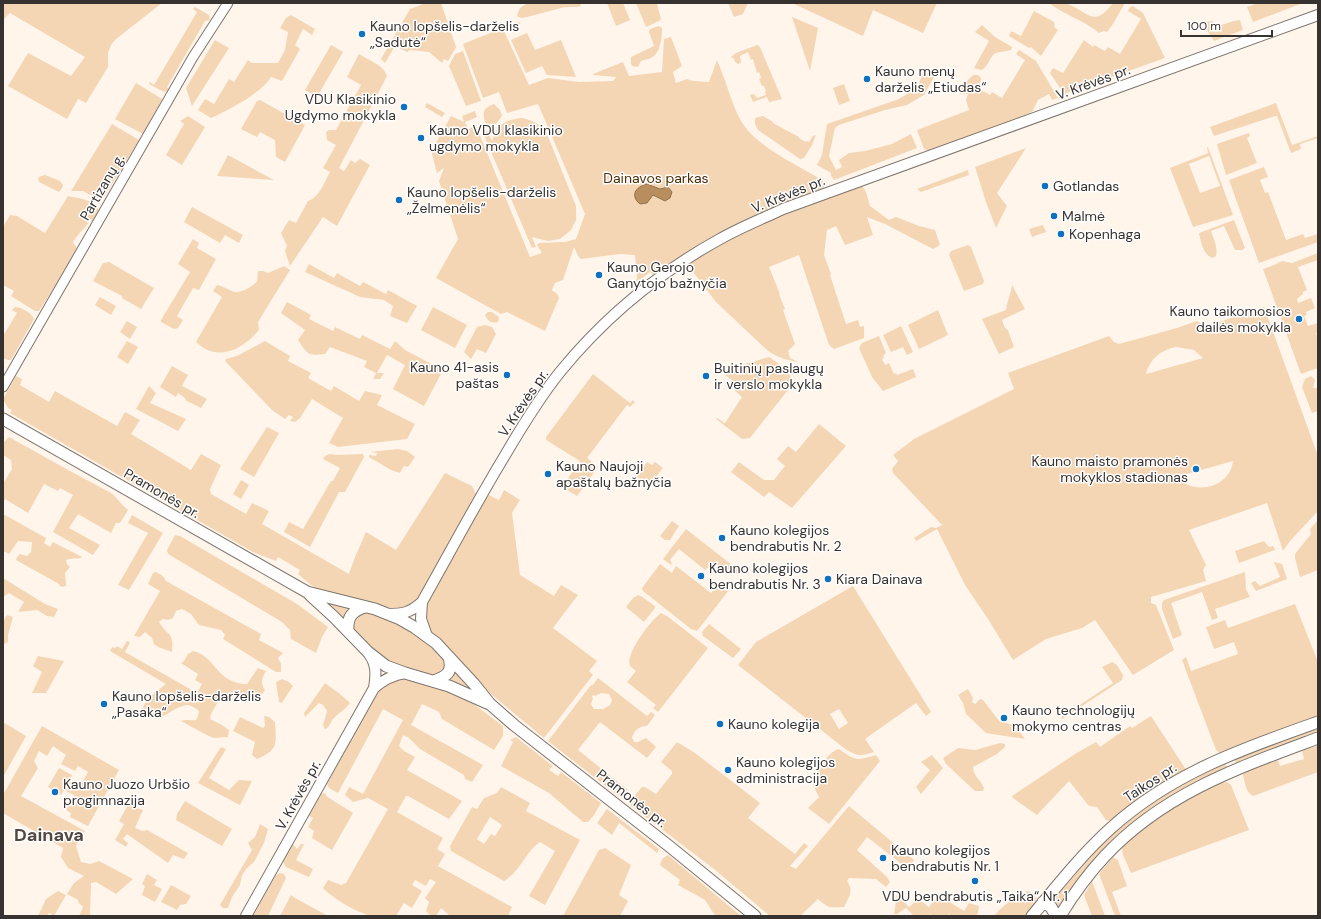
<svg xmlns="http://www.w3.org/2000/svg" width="1321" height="919" font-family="'DM Sans',sans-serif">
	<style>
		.green { fill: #f4d6b5; fill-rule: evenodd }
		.water { fill: #b88e5f; stroke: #917251 }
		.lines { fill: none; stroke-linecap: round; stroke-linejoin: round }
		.tertiary-casing { stroke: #7e756d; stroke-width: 11 }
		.secondary-casing { stroke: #7e756d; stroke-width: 12 }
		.primary-casing { stroke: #7e756d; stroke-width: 13 }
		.tertiary { stroke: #fff; stroke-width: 9 }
		.secondary { stroke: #fff; stroke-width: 10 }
		.primary { stroke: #fff; stroke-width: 11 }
		.poi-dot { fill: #0f71bd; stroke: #fff; stroke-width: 1.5 }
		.labels { text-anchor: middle; stroke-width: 3; stroke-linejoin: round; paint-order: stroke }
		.poi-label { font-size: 14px; fill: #36322f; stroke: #fff; text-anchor: start }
		.street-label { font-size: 14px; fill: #36322f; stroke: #fff }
		.park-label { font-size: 14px; fill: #4b2e06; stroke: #fff }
		.district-label { font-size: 18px; font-weight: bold; fill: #514941; stroke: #fff }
	</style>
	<rect width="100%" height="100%" fill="#fff5eb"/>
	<path class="green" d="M 3,3 L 162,3 L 116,39 L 111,45 L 108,53 L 108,67 L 86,103 L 78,99 L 67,119 L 8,86 L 28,53 L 71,76 L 85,57 L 10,13 L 3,20 Z
		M 426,3 L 441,3 L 456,47 L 448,61 L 444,59 L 442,63 L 429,52 L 410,50 L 407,52 L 395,46 L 385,63 L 381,59 L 410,9 Z
		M 537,3 L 580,3 L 581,6 L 576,7 L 565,7 L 523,18 L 518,17 L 517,15 L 520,8 L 526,4 Z
		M 607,3 L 623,3 L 630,20 L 616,26 Z
		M 636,3 L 657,3 L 661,20 L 646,27 Z
		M 728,3 L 748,3 L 743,14 L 734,17 Z
		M 792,3 L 937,3 L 923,33 L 873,10 L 863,36 Z
		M 1049,3 C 1055,3 1063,2 1068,4 C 1089,13 1094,28 1113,3 L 1125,3 L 1113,24 L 1107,32 L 1104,31 L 1099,33 C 1084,20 1064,15 1049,3 Z
		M 1258,3 L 1303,3 L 1253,22 L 1247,7 Z
		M 1133,6 L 1143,13 L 1165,58 L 1064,94 L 1050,73 L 1053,68 L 1063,73 L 1084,40 L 1093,47 L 1094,45 L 1105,51 L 1108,47 L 1120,54 L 1141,19 L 1128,11 L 1130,7 Z
		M 195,7 L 209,15 L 210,20 L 205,21 L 167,87 L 169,90 L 164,92 L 149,84 L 150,82 L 154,85 L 197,12 L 193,9 Z
		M 1034,11 L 1054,22 L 1055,28 L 1058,30 L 1041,56 L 1031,47 L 1029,48 L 1009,36 L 1011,31 L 1021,36 Z
		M 291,15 L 315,29 L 312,35 L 303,29 L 295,45 L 300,49 L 282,81 L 271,77 C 262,93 228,110 211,118 L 198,110 L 205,99 L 214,104 L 229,79 L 234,82 L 248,60 L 252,63 L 278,63 L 285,50 L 288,32 L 280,28 L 286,18 Z
		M 792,17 L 818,28 L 810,71 Z
		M 1240,20 L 1243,30 L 1214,41 L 1202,22 L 1213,21 L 1215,27 L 1234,21 Z
		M 518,22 L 521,23 L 504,31 L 529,85 L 548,78 L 579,82 L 613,81 L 616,77 L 593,75 L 593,74 L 623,62 L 629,76 L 662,72 L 664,39 L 671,37 L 682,66 L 673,72 L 676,83 L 687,79 L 693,81 L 709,82 L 717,60 C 726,80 731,103 741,121 C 756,146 793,163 817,177 L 823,181 L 824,188 C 788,202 752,216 718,234 C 695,246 674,261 654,276 L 650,272 L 636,283 L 637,277 L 635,255 L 620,254 L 581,259 L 578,256 L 574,247 L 563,280 L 555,283 L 552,290 L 558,295 L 559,298 L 545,331 L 507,312 L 501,314 L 436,278 L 458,239 L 439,181 L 444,168 L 437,173 L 432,154 L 433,148 L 451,116 L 464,122 L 462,116 L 475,111 L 477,117 L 465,122 L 468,129 L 476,126 L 530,257 L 542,253 L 537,245 L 539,243 L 565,242 L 576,239 L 585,214 L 538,104 L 507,113 L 499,92 L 483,98 L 463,44 Z
		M 982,25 L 995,37 L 1012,47 L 1011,50 C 1005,52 999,51 994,54 C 989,59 988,67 981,70 L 974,68 L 989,41 L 975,32 Z
		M 659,26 L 662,28 C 662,37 661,53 651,58 C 648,60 645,59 641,61 L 638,67 L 632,66 L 631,64 L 631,57 L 654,46 L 649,32 L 650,29 Z
		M 527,33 L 535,50 L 561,40 L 576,77 L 547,75 L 542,66 L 526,73 L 511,40 Z
		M 215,40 L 229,48 L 192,106 L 186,88 Z
		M 331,45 L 343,52 L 317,97 L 305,90 Z
		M 757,45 L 760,47 L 782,99 L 769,102 L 767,97 L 753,102 L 750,95 L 754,94 L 757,98 L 766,95 L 765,92 L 766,91 L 764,86 L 762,86 L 759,79 L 761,78 L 759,72 L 757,73 L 753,59 L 751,60 L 748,52 L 740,56 L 741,63 L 738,64 L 735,62 L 734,59 L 731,57 L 736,53 Z
		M 1019,50 L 1036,61 L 1058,98 L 1052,100 L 1049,94 L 1038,100 L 1032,112 L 1018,118 L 928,151 L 924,149 L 917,130 L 969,110 L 966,100 L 968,94 L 960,94 L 958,90 L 973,75 L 978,75 L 981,78 L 981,81 L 977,88 L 990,95 L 992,92 L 1002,98 L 1025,60 L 1016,54 Z
		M 463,51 L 481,101 L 466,106 L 449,66 L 455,54 Z
		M 359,54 C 368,60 384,65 387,76 L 339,168 L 344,171 L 351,160 L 355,163 L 360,159 L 370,165 L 337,226 L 323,217 L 290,266 L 285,251 L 287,246 L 281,233 L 289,220 L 296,223 L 308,201 C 319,198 325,181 330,172 L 323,168 L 336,145 L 327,140 L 326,132 L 329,130 L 336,130 L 361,85 L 347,77 Z
		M 923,71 L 934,77 L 924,95 L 907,105 L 885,110 L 839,125 L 835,128 L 829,156 L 836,170 L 842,167 L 839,160 L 849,153 L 865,151 L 892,144 L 911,134 L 917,148 L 834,180 L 831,176 L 831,173 L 817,165 L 822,155 L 827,124 L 899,99 L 918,87 Z
		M 136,83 L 162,99 L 143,134 L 115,119 Z
		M 844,84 L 850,101 L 839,105 L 833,88 Z
		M 260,100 L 305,125 L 285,162 L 276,157 L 275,140 L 260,132 L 257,137 L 241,129 L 257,101 Z
		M 427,103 L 445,113 L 442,117 L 425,107 Z
		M 1276,103 L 1292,145 L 1318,136 L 1318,138 L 1300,144 L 1301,149 L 1291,153 L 1277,116 L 1275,116 L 1214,136 L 1210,127 Z
		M 494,104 L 500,110 L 502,116 L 496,124 L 486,124 C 482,114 482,108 494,104 Z
		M 188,116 L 205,127 L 182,165 L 166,155 L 184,124 L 180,121 Z
		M 763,116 L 773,122 L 773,123 L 799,137 L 799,138 L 806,142 L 807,141 L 809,142 L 813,136 L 816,135 L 812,145 L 804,158 L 800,159 L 758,130 L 755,124 L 755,118 Z
		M 521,118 C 533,120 540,124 547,134 L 576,206 L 576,220 L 571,230 L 560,239 L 548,241 L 532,237 L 536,247 L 532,248 L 483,133 L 487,131 L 492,141 C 497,125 504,120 521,118 Z
		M 112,124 L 139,140 L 103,199 L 100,200 L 83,191 L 71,191 Z
		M 1249,133 L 1250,136 L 1247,138 L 1257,163 L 1226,175 L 1217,144 Z
		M 1207,147 L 1208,147 L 1233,215 L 1193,227 L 1170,168 L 1208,153 ZM 1209,156 L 1220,186 L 1200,193 L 1189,164 Z
		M 1026,148 L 997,193 L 1007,206 L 996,228 L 986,202 L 975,167 Z
		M 228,155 L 274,180 L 217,176 Z
		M 1264,167 L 1268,177 L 1260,180 L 1265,193 L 1268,192 L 1286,240 L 1303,234 L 1305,238 L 1318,234 L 1318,242 L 1259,263 L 1229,180 Z
		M 968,170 L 969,175 L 921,192 L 917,189 Z
		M 45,175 L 60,181 L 63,185 L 62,188 L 59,192 L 39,182 L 38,178 L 41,176 Z
		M 859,186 L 863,187 L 866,192 L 870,206 L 889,220 L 896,217 L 919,226 L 935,230 L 940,245 L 933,249 L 885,224 L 867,217 L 873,235 L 845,245 L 836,226 L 827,230 L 824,255 L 831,274 L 830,275 L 846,324 L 858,320 L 860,327 L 864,326 L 864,338 L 834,349 L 829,345 L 799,255 L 769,267 L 780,294 L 779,294 L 785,309 L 783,310 L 795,344 L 788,351 L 790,358 L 798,362 C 786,360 776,357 767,350 L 716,302 L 690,268 L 691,262 L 753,227 L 781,215 Z
		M 68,196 C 77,198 96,200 99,210 L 93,221 L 90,220 C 86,228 76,235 73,243 L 77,248 L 60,278 L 39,311 L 35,311 L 11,296 L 14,291 L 3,285 L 3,227 L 10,215 L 17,216 L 45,233 Z
		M 192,207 L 243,235 L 239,243 L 225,235 L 220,243 L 184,222 Z
		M 1234,220 L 1245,248 L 1242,250 L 1235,250 L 1224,226 L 1211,231 C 1214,240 1218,247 1216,256 L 1212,258 C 1203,254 1201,242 1199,233 Z
		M 1043,225 L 1046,232 L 1032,237 L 1029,229 Z
		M 193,239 L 199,243 L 197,248 L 216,259 L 199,290 L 193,288 L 177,316 L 183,320 L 178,328 L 174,329 L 161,322 L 161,320 L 190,272 L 178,264 Z
		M 968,245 L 971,247 L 984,281 L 983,284 L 964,291 L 949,255 L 951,251 Z
		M 1318,253 L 1318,260 L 1298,267 L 1307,290 L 1303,292 L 1303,294 L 1297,299 L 1298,303 L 1311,298 L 1315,308 L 1306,312 L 1307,315 L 1304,316 L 1308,326 L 1318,323 L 1318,332 L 1316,333 L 1318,338 L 1318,368 L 1301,374 L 1263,269 L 1274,265 L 1282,261 L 1292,263 Z
		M 109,262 L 154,288 L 141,309 L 122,298 L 122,296 L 93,281 L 103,263 Z
		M 309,264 L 334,278 L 337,273 L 360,286 L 363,282 L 386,294 L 388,290 L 417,306 L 407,323 L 390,316 L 393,306 L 384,300 L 360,297 L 305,272 Z
		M 284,266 L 290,270 L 258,322 L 259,330 C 243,349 217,363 196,342 L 222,297 L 213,291 L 217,285 C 224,286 228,290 235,292 C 241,293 253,287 257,281 C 258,278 257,275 258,271 L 263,271 L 268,273 Z
		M 1012,285 L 1025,309 L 1002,320 L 1005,328 L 1008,330 L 1014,347 L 999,354 L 982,319 L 1006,310 C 1007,301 1011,294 1012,285 Z
		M 100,297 L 116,306 L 111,315 L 95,305 Z
		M 287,302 L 311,315 L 309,319 L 333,331 L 335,327 L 360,339 L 362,335 L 390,349 L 395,341 L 405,350 L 443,370 L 424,406 L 393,389 L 405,365 L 387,355 L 377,373 L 384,373 L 380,379 L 373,379 L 376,373 L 364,367 L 367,361 L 330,347 L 325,354 C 308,356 308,355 298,340 L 305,330 L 281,313 Z
		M 15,307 C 21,307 32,313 34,319 L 11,360 L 8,360 L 3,358 L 3,336 L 17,313 L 12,310 Z
		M 433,307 L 467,325 L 455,348 L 421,330 Z
		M 1264,307 L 1318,456 L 1318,511 L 1290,541 L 1283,551 L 1267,503 L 1189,530 L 1206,565 L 1203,570 L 1206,581 L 1151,597 L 1151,603 L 1156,605 L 1174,650 L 1133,675 L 1095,620 L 1082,628 L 1046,639 L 1013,660 L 988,619 L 965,585 L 937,529 L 916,541 L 914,538 L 931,527 L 936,528 L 942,525 L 893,473 L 892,469 L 898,461 L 893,455 L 914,439 L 1014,389 L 1008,373 L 1109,336 L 1114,342 L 1119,344 L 1177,328 L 1197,321 L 1207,326 ZM 1176,347 L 1194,350 L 1203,358 L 1146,374 C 1150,358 1161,350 1176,347 ZM 1233,461 C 1230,488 1194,496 1176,477 Z
		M 938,310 L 948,335 L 919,349 L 908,325 Z
		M 488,312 L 492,312 L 499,317 L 498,322 C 491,324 488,321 485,315 Z
		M 127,321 L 137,327 L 130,339 L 120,332 Z
		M 485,325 L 492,327 L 496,334 L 486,353 L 477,349 L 471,359 L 464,352 L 477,327 Z
		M 901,326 L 913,352 L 907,355 L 903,347 L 891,352 L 883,335 Z
		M 879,336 L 886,353 L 883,356 L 884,358 L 882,359 L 885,365 L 889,363 L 894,374 L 896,373 L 897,375 L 913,369 L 916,377 L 883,391 L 872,377 L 859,348 L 862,343 Z
		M 127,341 L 138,347 L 128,364 L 117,357 Z
		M 265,341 L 290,356 L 288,361 L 311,373 L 308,378 L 331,391 L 334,386 L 359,401 L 365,391 L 382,395 L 377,405 L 415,424 L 407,439 L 338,447 L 329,443 L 343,418 L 312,399 L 300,418 L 295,422 L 290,421 L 293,417 L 289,415 L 285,419 L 272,410 L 225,361 L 226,359 L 237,356 Z
		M 769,357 C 778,363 794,373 792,385 L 750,438 L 742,439 L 716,419 L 717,418 L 725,423 L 742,397 L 735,391 L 739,385 L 725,375 L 731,368 Z
		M 172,366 L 188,375 L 182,386 L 207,399 L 201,408 L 185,400 L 186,399 L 178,393 L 176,397 L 160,387 Z
		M 593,374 L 630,403 L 633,400 L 635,402 L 630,407 L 627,405 L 587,458 L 598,467 L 577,496 L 562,487 L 580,461 L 546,440 L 546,437 Z
		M 16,376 L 22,379 L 20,385 L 49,402 L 55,391 L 117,426 L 125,412 L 140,420 L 131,434 L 191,470 L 201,454 L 221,465 L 210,489 L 211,494 L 246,514 L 252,503 L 269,511 L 262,524 L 349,574 L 355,557 L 366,532 L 396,550 L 445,473 L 472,486 L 476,494 L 418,599 C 415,603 411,607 406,608 C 395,612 336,597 324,592 C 314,588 306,581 298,574 L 300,570 L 278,557 L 276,561 L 253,552 L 10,413 L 12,410 L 8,408 L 3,399 Z
		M 1311,376 L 1315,380 L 1313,388 L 1318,388 L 1318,411 L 1312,413 L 1302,387 L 1305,379 Z
		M 149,386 L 156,393 L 150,403 L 186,419 L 178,431 L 136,409 Z
		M 819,424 L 846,446 L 792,508 L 769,492 L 764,497 L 731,472 L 739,462 L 764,480 L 774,480 L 785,466 L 777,459 L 788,446 L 796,452 Z
		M 267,427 L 279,433 L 254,477 L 240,469 Z
		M 9,437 L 70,471 L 111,493 C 118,498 121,505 128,510 L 120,523 L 116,523 L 111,533 L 78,514 L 69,528 L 100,545 L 93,555 L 53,532 L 73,495 L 60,488 L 58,491 L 44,484 L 28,513 L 5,499 L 3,503 L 3,484 L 12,469 L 11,460 L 3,455 L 3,443 Z
		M 398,449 L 407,451 L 415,457 L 408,467 L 404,466 L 400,473 L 391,470 L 369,457 L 369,455 L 376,456 L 377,453 L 370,452 Z
		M 330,454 L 337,455 L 363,454 L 364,457 L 345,492 L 339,492 L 310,547 L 284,532 L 289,522 L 303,529 L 331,481 L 333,481 L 340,468 L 323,459 L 325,456 Z
		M 647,462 L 652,465 L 655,462 L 663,468 L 648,487 L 641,482 L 638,486 L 632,482 Z
		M 241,480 L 249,485 L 241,499 L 233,494 Z
		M 504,490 L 520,500 L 512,513 L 520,575 L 554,596 L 561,585 L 578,595 L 553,628 L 597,661 L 589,671 L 593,675 L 544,738 L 480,685 L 429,630 L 425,623 L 427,603 L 482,504 L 489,495 L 499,500 Z
		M 3,514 L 46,538 L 44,543 L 50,547 L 53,542 L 82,557 L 81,558 C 76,559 70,558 66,560 L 67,564 L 70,567 L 65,573 L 66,586 L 61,587 L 59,584 L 16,560 L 17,557 L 20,554 L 27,556 L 31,552 L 32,542 L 18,541 L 9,554 L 3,551 Z
		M 132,515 L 163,533 L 129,590 L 118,585 L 148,533 L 128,523 Z
		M 1318,520 L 1318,570 L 1300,577 L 1295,558 L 1295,554 L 1311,534 L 1310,529 Z
		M 672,521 L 679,526 L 670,540 L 665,540 L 660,536 Z
		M 686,529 L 741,572 L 738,574 L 714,563 L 705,570 L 679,549 L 670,560 L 672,563 L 671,565 L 663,559 Z
		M 175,535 L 180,536 L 297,604 L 328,627 L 322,637 L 316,653 L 291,639 L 290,630 L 282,622 L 168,554 L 167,550 Z
		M 1264,541 L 1269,547 L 1273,546 L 1275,550 L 1239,563 L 1235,551 Z
		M 1274,562 L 1282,564 L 1287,579 L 1256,591 L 1251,583 L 1255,581 L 1260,586 L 1280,577 Z
		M 660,564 L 672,573 L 676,566 L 711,593 L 721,581 L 729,585 L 729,590 L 697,631 L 691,629 L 643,591 L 642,588 Z
		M 156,572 L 163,576 L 166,581 L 261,634 L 259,640 L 283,653 L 278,658 L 281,664 L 281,672 L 276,672 L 223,639 L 225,635 L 221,630 L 199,625 L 191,614 L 182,609 L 176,611 L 173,618 L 168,620 L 163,619 L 159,622 C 168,637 174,631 172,652 L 158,647 L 154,644 L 152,638 L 145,632 L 140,637 L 134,636 L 160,591 L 148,584 L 153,573 Z
		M 1245,572 L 1246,589 L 1250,597 L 1215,609 L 1218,618 L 1212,620 L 1202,592 L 1171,603 L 1182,635 L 1173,639 L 1162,609 L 1162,603 L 1164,600 Z
		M 3,578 L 45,604 L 58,609 L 54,617 L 47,616 L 37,610 L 18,612 L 24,602 L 9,593 L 3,597 Z
		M 853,586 L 931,712 L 926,716 L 916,703 L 865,739 L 874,752 C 860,757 856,756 844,748 L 738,665 L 756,642 ZM 839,709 L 848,723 L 839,729 L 830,714 Z
		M 638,595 L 641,596 L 655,606 L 655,608 L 644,622 L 626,607 L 633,598 Z
		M 324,601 L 351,608 L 347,611 L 343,621 Z
		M 1295,604 L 1318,662 L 1318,718 L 1221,754 L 1216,750 L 1182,660 L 1186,657 L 1191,671 L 1238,654 L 1234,642 L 1214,649 L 1206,627 L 1225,620 L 1228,628 Z
		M 365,611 C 375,615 385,618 394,622 C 405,626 453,655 444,670 C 436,685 390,663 380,656 C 370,648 362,638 353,630 C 352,618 355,617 365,611 Z
		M 661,613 L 667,616 L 708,648 L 658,712 L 653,708 L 656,705 L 627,682 L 636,671 L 630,666 C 625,654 650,621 661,613 Z
		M 7,615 L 13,617 L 8,635 L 8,642 L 4,644 L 3,653 L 3,622 Z
		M 709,624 L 741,649 L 733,658 L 703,636 L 702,632 Z
		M 127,641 L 130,642 L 125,652 L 197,693 L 202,684 L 195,680 L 198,674 L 181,663 L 184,661 L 188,654 L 193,651 C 209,654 215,671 228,679 C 233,682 241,684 247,684 L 258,668 L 266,671 C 262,678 260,683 265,690 L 262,694 L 220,698 L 211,714 L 210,719 L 222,725 L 229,730 L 228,737 L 213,738 L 201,732 L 181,721 C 186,719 190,721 196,720 L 198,716 L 199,711 C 195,708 191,705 187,705 C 177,706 168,715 159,718 C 155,719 149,718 147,716 C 133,706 160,689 166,684 L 110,651 L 112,647 L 115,648 L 117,646 L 122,649 Z
		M 38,656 L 64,661 L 46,693 L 32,693 L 42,672 L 33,666 Z
		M 1112,662 L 1117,665 L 1123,675 L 1122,680 L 1062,719 L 1061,717 L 1113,683 L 1102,667 Z
		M 455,670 L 477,694 L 449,682 L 453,676 Z
		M 403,678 L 441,687 L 467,699 L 503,726 L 503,736 L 494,750 L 442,719 L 439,712 L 422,704 L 411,725 L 483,765 L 472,782 L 465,779 L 464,775 L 420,749 L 409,738 L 403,735 L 399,746 L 404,751 L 415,757 L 407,770 L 462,801 L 449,819 L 408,796 L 406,796 L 397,812 L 443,838 L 437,849 L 445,854 L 438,866 L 512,907 L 508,916 L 450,916 L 441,908 L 436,916 L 430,915 L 426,911 L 429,902 L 425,898 L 436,882 L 430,879 L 426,886 L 415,880 L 412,885 L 422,891 L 412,908 L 404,903 L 396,916 L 386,916 L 385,915 C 381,915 377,916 373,916 C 359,914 332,898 323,888 L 328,880 L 341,885 L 346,883 L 388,809 L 368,798 L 353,802 L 345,795 L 349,787 L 363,794 L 403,720 L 383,709 L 338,793 L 329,788 L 327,784 L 364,716 L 382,687 L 396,679 Z
		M 598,678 L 647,716 L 651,712 L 655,715 L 647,726 C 639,726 635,730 632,737 L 634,742 L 638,742 L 646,738 L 656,747 L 647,758 L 600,722 L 578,750 L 627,789 L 628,793 L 625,797 L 621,798 L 548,741 L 591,685 L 592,686 ZM 601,693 L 609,694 L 612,700 L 610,705 L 603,709 L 594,709 L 591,704 L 593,698 L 592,696 L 594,695 L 595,696 Z
		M 282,679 L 289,682 L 293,686 L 283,701 L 281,703 L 279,702 L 276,682 Z
		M 325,683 L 340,694 L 350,703 C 344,711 339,712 333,719 C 330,723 330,727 325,729 L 323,725 L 327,711 L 323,705 L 319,703 L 305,717 L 304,713 Z
		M 968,689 L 973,698 L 972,702 L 975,704 L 980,699 L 983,700 L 1000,722 L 1015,725 L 1025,739 L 986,733 L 966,714 L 963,703 L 958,695 Z
		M 264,716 L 269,717 L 275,722 C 276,743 279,750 257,759 L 252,755 L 255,742 L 233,731 L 240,717 L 263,728 L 265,726 Z
		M 1151,716 L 1185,768 L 1185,772 L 1111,821 L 1106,820 L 1097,807 L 1089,806 L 1069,781 L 1037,815 L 1013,798 L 1012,796 L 1075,754 L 1096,742 L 1100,747 L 1130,726 L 1132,728 Z
		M 3,722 L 26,736 L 3,777 Z
		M 1318,725 L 1318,732 L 1238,764 L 1235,762 L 1236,758 Z
		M 42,726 L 119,770 L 88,826 L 70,817 L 71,813 L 66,810 L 74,795 L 64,790 L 61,795 L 48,787 L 59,768 L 72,775 L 70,781 L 80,786 L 88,772 L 78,766 L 75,771 L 61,764 L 66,755 L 53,746 L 47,756 L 39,751 L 34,761 L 38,768 L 21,796 L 85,831 L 76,846 L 81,862 L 90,864 L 99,861 L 133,879 L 116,894 L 96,882 L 91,883 L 90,916 L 79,916 L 83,907 L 78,902 L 78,900 L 67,894 L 74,883 L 84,876 L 68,868 L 61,857 L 63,848 L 3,813 L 3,795 Z
		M 516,737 L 553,766 L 549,770 L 558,776 L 561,772 L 601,803 L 594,815 L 588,822 L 583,822 L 549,793 L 501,766 L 513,742 L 510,740 Z
		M 677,742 L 695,753 L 760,803 L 748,818 L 795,854 L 804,843 L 808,846 L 790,866 L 796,869 L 849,806 L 914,860 L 908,869 L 867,837 L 857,850 L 887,877 L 890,882 L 886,887 L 876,879 L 849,878 L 847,881 C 854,891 849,897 844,907 C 828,907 831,910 818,899 L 800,916 L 770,916 L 714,869 L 630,805 L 630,801 L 642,787 L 645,787 L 656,794 L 672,774 L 672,771 L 661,762 Z
		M 1000,743 L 1005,744 L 1005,747 L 997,754 L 973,767 C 973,776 981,780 984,788 L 983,791 L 975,791 L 946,764 L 943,758 L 958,748 L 975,750 Z
		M 1318,745 L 1318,772 L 1253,796 C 1246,793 1245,783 1243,775 L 1247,770 L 1278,760 L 1280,766 L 1304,759 L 1302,751 Z
		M 221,747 L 226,749 L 209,778 L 229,790 L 239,780 L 252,781 L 240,805 L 198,783 Z
		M 839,749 C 856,761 856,761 876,755 L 880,761 L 829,824 L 808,808 L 819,797 L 811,781 C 818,771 827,752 839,749 Z
		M 932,755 L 943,768 L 921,794 L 916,787 L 930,770 L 921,762 Z
		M 1225,763 L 1227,768 L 1161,805 L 1059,910 L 1058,907 L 1049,901 L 1079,867 L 1121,823 L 1179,783 Z
		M 1227,782 L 1231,785 L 1249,830 L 1131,873 L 1123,855 L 1122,848 C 1126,844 1131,839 1135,835 C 1151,822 1208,784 1227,782 Z
		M 501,787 L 530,803 L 526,811 L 580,840 L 545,905 L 529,896 L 555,851 L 540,842 C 525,852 521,871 504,881 L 451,851 L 450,846 L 472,807 L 477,809 L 484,798 L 497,793 ZM 490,817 L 502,825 L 495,836 L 491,834 L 484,844 L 477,839 Z
		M 322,793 L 326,794 L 326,796 L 353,813 L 332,850 L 312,838 L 314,831 L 308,827 L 313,818 L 309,816 Z
		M 185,801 L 232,829 L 222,846 L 176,820 L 177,814 Z
		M 128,805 L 143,810 L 135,828 L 143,831 L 147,830 L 188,853 L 184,859 L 173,855 L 168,863 L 127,834 L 123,839 L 128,843 L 126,847 L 115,840 L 124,824 L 119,821 Z
		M 607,809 L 659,849 L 657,853 L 619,823 L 612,835 L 597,823 Z
		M 260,824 L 268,829 L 264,843 L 254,862 L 246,869 L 242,875 L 240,885 L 232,897 L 228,908 L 223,908 L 220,905 L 252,850 L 248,843 L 255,837 Z
		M 293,844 L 297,849 L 301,844 L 304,844 L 296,860 L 313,869 L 309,877 L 286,867 L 283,862 Z
		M 605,848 L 631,865 L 619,895 L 628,901 L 620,916 L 563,916 L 599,850 Z
		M 668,855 L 741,916 L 717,916 L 714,914 L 705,900 L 678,885 L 680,880 L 660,865 L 662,859 Z
		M 1113,857 L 1118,860 L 1127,886 L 1112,892 L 1121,916 L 1115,916 L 1099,874 Z
		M 280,873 L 284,874 L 286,878 L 268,916 L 253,916 L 276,875 Z
		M 147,874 L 157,880 L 154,885 L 162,889 L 155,902 L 142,895 L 145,886 L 142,884 Z
		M 1092,881 L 1105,916 L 1092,916 L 1084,895 Z
		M 171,885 L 191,896 L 186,904 L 180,905 L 177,910 L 161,902 Z
		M 58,891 L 66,895 L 54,916 L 49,913 L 47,916 L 38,916 L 46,899 Z
		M 1028,891 C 1032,892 1037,898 1038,903 L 1027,916 L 994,916 C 1004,904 1014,898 1028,891 Z
		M 291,895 L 295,898 L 328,916 L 280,916 Z
		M 897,895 L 909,907 L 916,901 L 921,901 L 929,907 L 938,895 L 964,911 L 969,903 L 979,906 L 978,913 L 976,916 L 951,916 L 949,914 L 947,916 L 933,916 L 930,914 L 929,916 L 914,916 L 906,908 L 897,914 L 894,914 Z"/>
	<path class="water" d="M 647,184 L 660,189 L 668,187 L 672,192 L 670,198 L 665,201 L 653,195 L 647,203 L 640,204 C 630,196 635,187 647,184 Z"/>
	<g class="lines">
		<defs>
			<path id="tertiary" d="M 3,387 L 193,57 L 228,3"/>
			<path id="secondary" d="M 422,602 L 421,619 L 427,636
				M 387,614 C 403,614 410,613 422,602 C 449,554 475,505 504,457 C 521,428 539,398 560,372 C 604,318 660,272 720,239 C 741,227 762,219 783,209 L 1318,15
				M 374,688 C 383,680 392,675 405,673
				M 246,916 L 374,688 C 376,675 377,665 369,654"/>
			<path id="primary" d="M 3,419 L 307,592 L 375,609 L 400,619 L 414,627 L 436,643 L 474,684 L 490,704 L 514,725 L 669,846 L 755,916
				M 310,595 L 334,617 L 368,652 L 386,666 L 405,673 L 449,686 L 487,703
				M 348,631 C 347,617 352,611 365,607
				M 433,681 C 447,677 453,672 449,657
				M 1043,902 L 1051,907 L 1056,916
				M 1032,916 C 1057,886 1082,854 1111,828 C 1172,773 1242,749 1318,722
				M 1060,916 C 1073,895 1088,874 1105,856 C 1164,793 1240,767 1318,738"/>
		</defs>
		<use href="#tertiary" class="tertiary-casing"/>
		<use href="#secondary" class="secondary-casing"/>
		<use href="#primary" class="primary-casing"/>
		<use href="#tertiary" class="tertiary"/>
		<use href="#secondary" class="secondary"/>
		<use href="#primary" class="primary"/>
	</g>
	<g class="poi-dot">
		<circle cx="362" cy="34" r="4"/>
		<circle cx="867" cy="79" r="4"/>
		<circle cx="404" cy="107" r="4"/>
		<circle cx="421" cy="138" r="4"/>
		<circle cx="1045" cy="186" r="4"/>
		<circle cx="399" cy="200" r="4"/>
		<circle cx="1054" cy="216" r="4"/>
		<circle cx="1061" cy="234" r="4"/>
		<circle cx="599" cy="275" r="4"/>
		<circle cx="1299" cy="319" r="4"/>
		<circle cx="507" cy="375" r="4"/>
		<circle cx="706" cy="376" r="4"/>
		<circle cx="1196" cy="469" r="4"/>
		<circle cx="548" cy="474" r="4"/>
		<circle cx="722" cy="538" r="4"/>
		<circle cx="701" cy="576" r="4"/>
		<circle cx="828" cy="579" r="4"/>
		<circle cx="104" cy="704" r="4"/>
		<circle cx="1004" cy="718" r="4"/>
		<circle cx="720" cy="724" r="4"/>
		<circle cx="728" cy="770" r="4"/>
		<circle cx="55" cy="792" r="4"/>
		<circle cx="883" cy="858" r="4"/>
		<circle cx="975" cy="881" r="4"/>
	</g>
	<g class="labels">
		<g class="poi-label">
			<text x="370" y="31">Kauno lopšelis-darželis<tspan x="370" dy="16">„Sadutė“</tspan></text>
			<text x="875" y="76">Kauno menų<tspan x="875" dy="16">darželis „Etiudas“</tspan></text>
			<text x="396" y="104" text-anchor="end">VDU Klasikinio<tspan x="396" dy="16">Ugdymo mokykla</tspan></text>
			<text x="429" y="135">Kauno VDU klasikinio<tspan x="429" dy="16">ugdymo mokykla</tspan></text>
			<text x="1053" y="191">Gotlandas</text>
			<text x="407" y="197">Kauno lopšelis-darželis<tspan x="407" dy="16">„Želmenėlis“</tspan></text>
			<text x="1062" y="221">Malmė</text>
			<text x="1069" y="239">Kopenhaga</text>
			<text x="607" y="272">Kauno Gerojo<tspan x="607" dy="16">Ganytojo bažnyčia</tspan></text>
			<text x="1291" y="316" text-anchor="end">Kauno taikomosios<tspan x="1291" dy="16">dailės mokykla</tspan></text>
			<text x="499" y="372" text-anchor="end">Kauno 41-asis<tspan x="499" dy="16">paštas</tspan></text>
			<text x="714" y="373">Buitinių paslaugų<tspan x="714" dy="16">ir verslo mokykla</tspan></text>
			<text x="1188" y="466" text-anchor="end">Kauno maisto pramonės<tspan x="1188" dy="16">mokyklos stadionas</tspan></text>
			<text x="556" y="471">Kauno Naujoji<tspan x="556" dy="16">apaštalų bažnyčia</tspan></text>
			<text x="730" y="535">Kauno kolegijos<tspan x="730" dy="16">bendrabutis Nr. 2</tspan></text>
			<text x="709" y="573">Kauno kolegijos<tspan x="709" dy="16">bendrabutis Nr. 3</tspan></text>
			<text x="836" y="584">Kiara Dainava</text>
			<text x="112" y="701">Kauno lopšelis-darželis<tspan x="112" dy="16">„Pasaka“</tspan></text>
			<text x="1012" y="715">Kauno technologijų<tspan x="1012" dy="16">mokymo centras</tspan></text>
			<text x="728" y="729">Kauno kolegija</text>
			<text x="736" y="767">Kauno kolegijos<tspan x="736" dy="16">administracija</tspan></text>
			<text x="63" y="789">Kauno Juozo Urbšio<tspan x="63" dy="16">progimnazija</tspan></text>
			<text x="891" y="855">Kauno kolegijos<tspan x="891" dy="16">bendrabutis Nr. 1</tspan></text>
			<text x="975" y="901" text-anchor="middle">VDU bendrabutis „Taika“ Nr. 1</text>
		</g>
		<g class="street-label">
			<text transform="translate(1093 82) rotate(-20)" y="5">V. Krėvės pr.</text>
			<text transform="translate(102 187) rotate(-60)" y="5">Partizanų g.</text>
			<text transform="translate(788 194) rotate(-22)" y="5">V. Krėvės pr.</text>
			<text transform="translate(523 403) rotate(-56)" y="5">V. Krėvės pr.</text>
			<text transform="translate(162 493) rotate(30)" y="5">Pramonės pr.</text>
			<text transform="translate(1150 782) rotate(-33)" y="5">Taikos pr.</text>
			<text transform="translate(298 795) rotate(-61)" y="5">V. Krėvės pr.</text>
			<text transform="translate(632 798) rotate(38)" y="5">Pramonės pr.</text>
		</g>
		<g class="park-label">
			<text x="656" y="183">Dainavos parkas</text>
		</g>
		<g class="district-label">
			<text x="49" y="841">Dainava</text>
		</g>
	</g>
	<rect width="1321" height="919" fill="none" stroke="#36322f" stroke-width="8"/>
	<path d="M1181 30v6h91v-6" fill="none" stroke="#36322f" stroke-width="2"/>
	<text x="1187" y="30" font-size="12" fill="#36322f" stroke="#ffffff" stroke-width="3" paint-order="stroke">100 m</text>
</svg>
